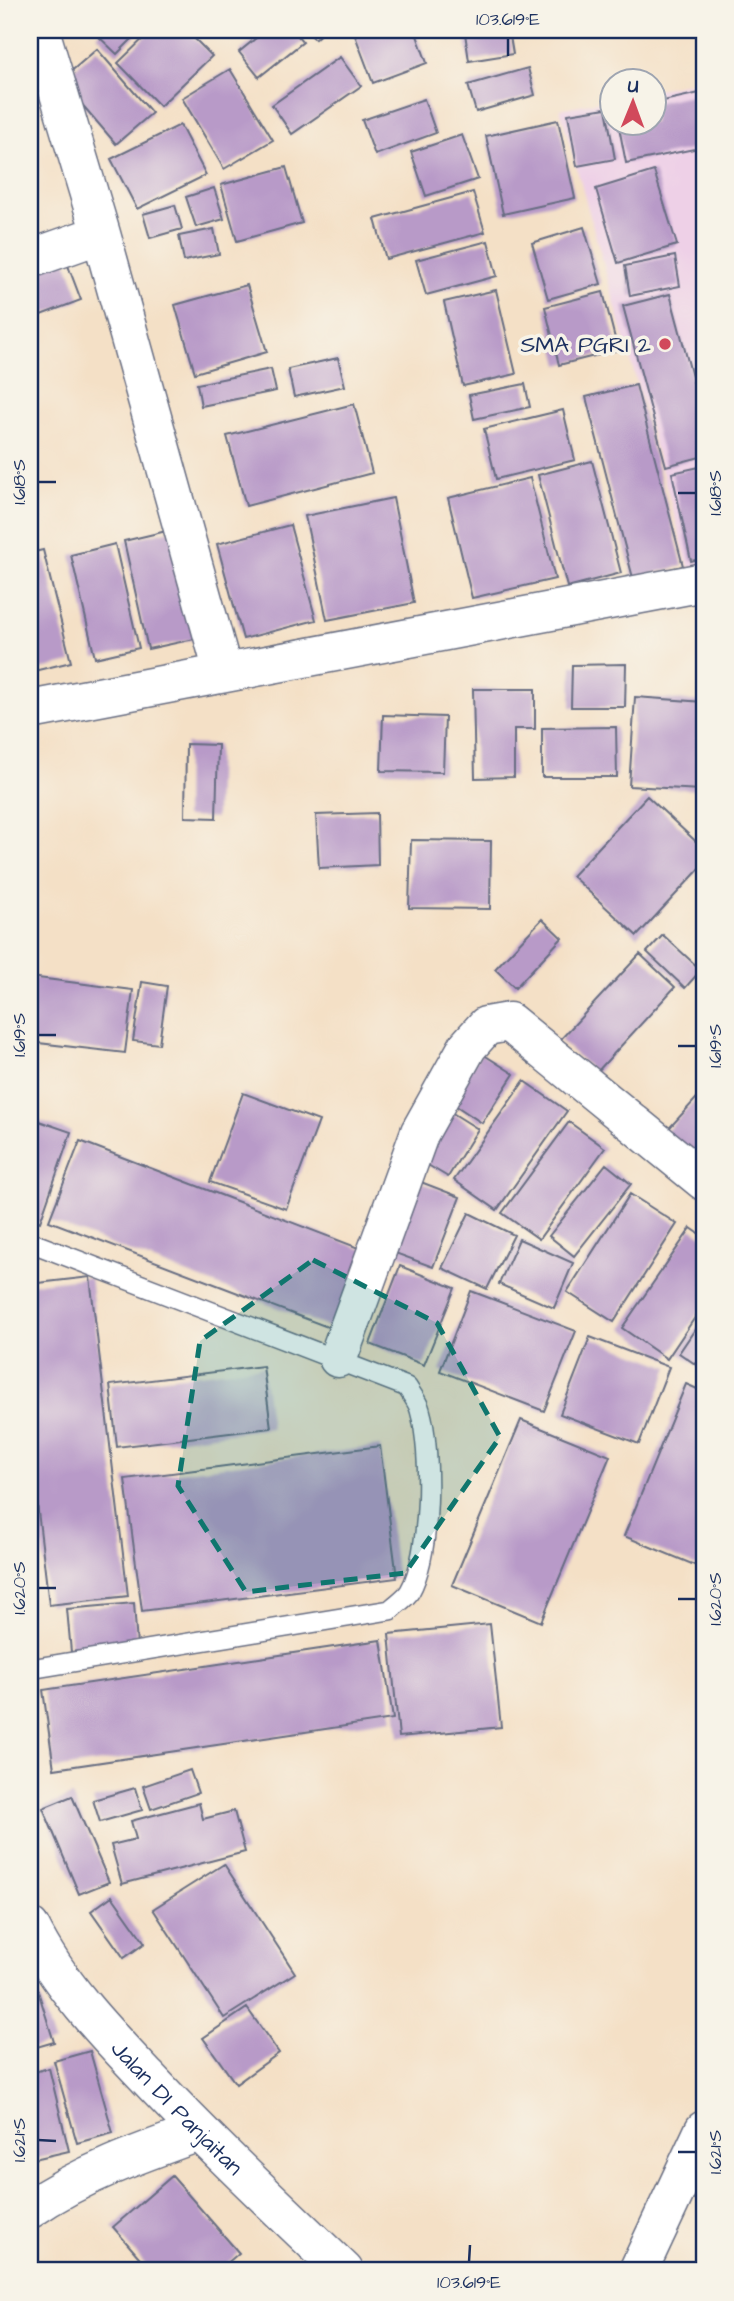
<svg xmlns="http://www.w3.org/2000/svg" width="734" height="2301" font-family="'Architects Daughter',sans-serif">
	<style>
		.built { fill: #eed0e7 }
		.building { fill: #b89ac8 }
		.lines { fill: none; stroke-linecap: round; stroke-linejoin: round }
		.service-casing { stroke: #676d82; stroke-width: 22 }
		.minor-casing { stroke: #676d82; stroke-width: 41 }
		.tertiary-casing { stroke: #676d82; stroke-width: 41 }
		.service { stroke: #fff; stroke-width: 19 }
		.minor { stroke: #fff; stroke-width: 38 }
		.tertiary { stroke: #fff; stroke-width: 38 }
		.marked { fill: #0f766e; fill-opacity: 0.2; stroke: #0f766e; stroke-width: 5; stroke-dasharray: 14 9; stroke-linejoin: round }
		.ticks { fill: none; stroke: #1b2f5e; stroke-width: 2.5 }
		.poi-dot { fill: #d1495b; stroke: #f7f3e8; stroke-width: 2.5 }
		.labels { text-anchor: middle; stroke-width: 7; stroke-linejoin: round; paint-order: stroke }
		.poi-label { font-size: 23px; fill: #1b2f5e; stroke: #f7f3e8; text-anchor: end }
		.street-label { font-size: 23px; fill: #1b2f5e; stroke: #f7f3e8 }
		.neatline { fill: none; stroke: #1b2f5e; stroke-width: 2.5 }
		.ticks-label { font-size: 18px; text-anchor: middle; fill: #1b2f5e }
	</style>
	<rect width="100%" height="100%" fill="#f7f3e8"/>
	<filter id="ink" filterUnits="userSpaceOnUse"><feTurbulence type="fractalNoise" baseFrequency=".0143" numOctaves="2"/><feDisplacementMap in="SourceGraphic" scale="14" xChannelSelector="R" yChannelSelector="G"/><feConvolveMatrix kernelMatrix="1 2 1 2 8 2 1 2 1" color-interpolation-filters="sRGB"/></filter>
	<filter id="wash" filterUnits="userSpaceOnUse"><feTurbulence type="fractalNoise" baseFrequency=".00686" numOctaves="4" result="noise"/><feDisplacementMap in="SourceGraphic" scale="28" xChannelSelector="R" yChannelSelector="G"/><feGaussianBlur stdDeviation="1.57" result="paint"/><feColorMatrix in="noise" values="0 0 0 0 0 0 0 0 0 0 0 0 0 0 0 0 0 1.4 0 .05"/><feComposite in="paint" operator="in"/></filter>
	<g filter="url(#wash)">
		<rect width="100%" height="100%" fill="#f4e0c6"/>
		<path class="built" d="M 704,80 L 704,566 L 689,568 L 560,109 L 611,99 L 612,122 L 654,122 L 654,90 Z"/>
		<g id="blocks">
			<path class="building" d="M 103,30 L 141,30 L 117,54 L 97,35 Z
				M 152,30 L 186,30 L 212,56 L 160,106 L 118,63 Z
				M 266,30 L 293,30 L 303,42 L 259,77 L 239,52 Z
				M 306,30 L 325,30 L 315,39 Z
				M 353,30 L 415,30 L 427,63 L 373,83 Z
				M 483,30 L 509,30 L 513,54 L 469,61 L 465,33 Z
				M 97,49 L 152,113 L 116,144 L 61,80 Z
				M 340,57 L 361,86 L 292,134 L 272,105 Z
				M 528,68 L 535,95 L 476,112 L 468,85 Z
				M 230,69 L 273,140 L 224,169 L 182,98 Z
				M 704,92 L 704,147 L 626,163 L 618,122 L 654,122 L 654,103 Z
				M 424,99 L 436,133 L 375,155 L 362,120 Z
				M 606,108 L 615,159 L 577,166 L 568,114 Z
				M 558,120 L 575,198 L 503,214 L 486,136 Z
				M 180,125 L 206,175 L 137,209 L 111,159 Z
				M 462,135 L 478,179 L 426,196 L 411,152 Z
				M 286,167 L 302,223 L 237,241 L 221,185 Z
				M 654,171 L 677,245 L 618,263 L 596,189 Z
				M 214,188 L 224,219 L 196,227 L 186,197 Z
				M 473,192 L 485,232 L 386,259 L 375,219 Z
				M 175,205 L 182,229 L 150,238 L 143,214 Z
				M 584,227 L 601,284 L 548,299 L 532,243 Z
				M 214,229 L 219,254 L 184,261 L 179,236 Z
				M 488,241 L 497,276 L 426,295 L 416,260 Z
				M 64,255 L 81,300 L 30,319 L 30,269 Z
				M 675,256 L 680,286 L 630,296 L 625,266 Z
				M 247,285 L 267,352 L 195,373 L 175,305 Z
				M 496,290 L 516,374 L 463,386 L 444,302 Z
				M 603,292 L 618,350 L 559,365 L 545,307 Z
				M 670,294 L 704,422 L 704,456 L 666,466 L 623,306 Z
				M 338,358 L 345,386 L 294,397 L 288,369 Z
				M 271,369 L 276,391 L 201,406 L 197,384 Z
				M 525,384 L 530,407 L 474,419 L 469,395 Z
				M 636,385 L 683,566 L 633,578 L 586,397 Z
				M 354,404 L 372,473 L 246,506 L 227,436 Z
				M 563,410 L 575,460 L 496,479 L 484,429 Z
				M 592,461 L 621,573 L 567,587 L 538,475 Z
				M 704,466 L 704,558 L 691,561 L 672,473 Z
				M 530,478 L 555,579 L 472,598 L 448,498 Z
				M 393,498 L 414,603 L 327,620 L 305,516 Z
				M 290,525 L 316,620 L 243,639 L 217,544 Z
				M 175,529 L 199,638 L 148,649 L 124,541 Z
				M 115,544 L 139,648 L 95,658 L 71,555 Z
				M 43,550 L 71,662 L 30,672 L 30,553 Z
				M 626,664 L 625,707 L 571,707 L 572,665 Z
				M 473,689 L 535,689 L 535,729 L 514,729 L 514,777 L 475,778 Z
				M 635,697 L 704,702 L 701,790 L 629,786 Z
				M 383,715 L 445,717 L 443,772 L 381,771 Z
				M 616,727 L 617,777 L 542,777 L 542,728 Z
				M 186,744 L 218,745 L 216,818 L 185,817 Z
				M 647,796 L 704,849 L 704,864 L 637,936 L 572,876 Z
				M 377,813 L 378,865 L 319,868 L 316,815 Z
				M 411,840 L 491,841 L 490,909 L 409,908 Z
				M 542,919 L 562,938 L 515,988 L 495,969 Z
				M 663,935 L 701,970 L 685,988 L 647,952 Z
				M 640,954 L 675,987 L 596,1073 L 560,1040 Z
				M 30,977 L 133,990 L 125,1053 L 30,1042 Z
				M 142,982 L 167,986 L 159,1044 L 133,1041 Z
				M 481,1053 L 514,1074 L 482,1123 L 449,1101 Z
				M 524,1081 L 567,1111 L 497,1210 L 454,1180 Z
				M 704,1090 L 704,1160 L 662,1136 Z
				M 243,1093 L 319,1121 L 286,1209 L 210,1182 Z
				M 446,1109 L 478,1129 L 448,1177 L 416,1158 Z
				M 36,1120 L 71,1132 L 40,1222 L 30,1218 L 30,1139 Z
				M 569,1122 L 605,1148 L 539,1239 L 502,1213 Z
				M 80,1141 L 369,1252 L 338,1331 L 49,1221 Z
				M 606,1164 L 631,1184 L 574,1256 L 549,1236 Z
				M 413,1179 L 460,1197 L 433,1267 L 387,1250 Z
				M 630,1194 L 677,1224 L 614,1322 L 567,1292 Z
				M 469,1213 L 514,1235 L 487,1289 L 442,1268 Z
				M 691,1228 L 704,1237 L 704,1304 L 667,1359 L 622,1328 Z
				M 519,1239 L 573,1263 L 554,1308 L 499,1284 Z
				M 400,1266 L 455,1288 L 424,1365 L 370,1344 Z
				M 90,1277 L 128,1596 L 49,1605 L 30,1443 L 30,1284 Z
				M 471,1291 L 576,1331 L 544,1411 L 440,1371 Z
				M 704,1316 L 704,1370 L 679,1353 Z
				M 590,1337 L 669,1367 L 639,1444 L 560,1414 Z
				M 263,1366 L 271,1428 L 117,1447 L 110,1385 Z
				M 686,1384 L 704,1392 L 704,1569 L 624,1536 Z
				M 521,1420 L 610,1456 L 541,1622 L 452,1585 Z
				M 380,1446 L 397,1578 L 142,1611 L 125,1479 Z
				M 134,1603 L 137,1646 L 71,1652 L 67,1609 Z
				M 490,1624 L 501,1727 L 399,1737 L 389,1634 Z
				M 381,1640 L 393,1719 L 54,1769 L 43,1690 Z
				M 190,1770 L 198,1793 L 151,1809 L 143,1786 Z
				M 135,1788 L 142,1810 L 100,1822 L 93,1800 Z
				M 72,1796 L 109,1882 L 79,1894 L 43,1808 Z
				M 199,1803 L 203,1819 L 234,1811 L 245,1852 L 122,1884 L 111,1845 L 136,1839 L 131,1821 Z
				M 224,1864 L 295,1973 L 224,2018 L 153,1909 Z
				M 112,1896 L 145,1943 L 124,1958 L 91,1911 Z
				M 38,1991 L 54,2042 L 30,2049 L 30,1994 Z
				M 247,2008 L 279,2053 L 236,2084 L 203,2038 Z
				M 90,2051 L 113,2133 L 77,2143 L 54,2061 Z
				M 49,2068 L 69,2151 L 30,2160 L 30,2073 Z
				M 172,2176 L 239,2253 L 218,2271 L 151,2271 L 113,2227 Z"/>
		</g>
	</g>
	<g filter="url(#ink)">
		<use href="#blocks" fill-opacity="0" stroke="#676d82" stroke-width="2"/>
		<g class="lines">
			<defs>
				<path id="service" d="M 30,1242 L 407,1387 C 411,1394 418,1402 420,1410 C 432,1451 431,1554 410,1591 C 406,1598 396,1604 390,1610 L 30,1669"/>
				<path id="minor" d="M 40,30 L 101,234 L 223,672
					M 30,259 L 101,234
					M 30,710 L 704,582
					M 338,1358 L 420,1132 L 468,1046 L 486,1026 L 509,1022 L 704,1181
					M 30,2209 C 81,2174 140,2153 199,2132
					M 638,2271 L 704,2130"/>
				<g id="tertiary">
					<path id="s1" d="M 30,1927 C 58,1984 104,2032 147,2077 C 210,2144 277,2207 344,2271"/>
				</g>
			</defs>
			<use href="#service" class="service-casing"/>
			<use href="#minor" class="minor-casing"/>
			<use href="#tertiary" class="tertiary-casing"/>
			<use href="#service" class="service"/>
			<use href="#minor" class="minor"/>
			<use href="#tertiary" class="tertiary"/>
		</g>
	</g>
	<path class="marked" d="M 313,1260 L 437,1323 L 500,1437 L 405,1573 L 246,1592 L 178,1486 L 200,1341 Z"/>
	<path class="ticks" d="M 508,56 L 508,38M 38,482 L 56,482M 678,493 L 696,493M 38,1035 L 56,1035M 678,1046 L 696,1046M 38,1588 L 56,1588M 678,1599 L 696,1599M 38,2140 L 56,2141M 678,2152 L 696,2152M 469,2262 L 470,2245"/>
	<circle class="poi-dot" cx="665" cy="344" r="7"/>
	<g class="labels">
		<g class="poi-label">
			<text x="651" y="352">SMA PGRI 2</text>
		</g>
		<g class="street-label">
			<text dy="8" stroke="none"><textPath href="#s1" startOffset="234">Jalan DI Panjaitan</textPath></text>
		</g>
	</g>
	<rect width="734" height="2301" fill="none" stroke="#f7f3e8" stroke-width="77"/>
	<g transform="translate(633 102) rotate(1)"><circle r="33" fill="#f7f3e8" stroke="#9fa5b1" stroke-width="2"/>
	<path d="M0-5L12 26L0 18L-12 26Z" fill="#d1495b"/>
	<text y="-10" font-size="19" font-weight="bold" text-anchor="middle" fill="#1b2f5e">U</text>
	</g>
	<rect x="38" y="38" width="658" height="2224" class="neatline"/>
	<g class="ticks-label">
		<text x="508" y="25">103.619°E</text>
		<text transform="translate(19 482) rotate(-90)" y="6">1.618°S</text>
		<text transform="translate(715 493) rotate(-90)" y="6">1.618°S</text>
		<text transform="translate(19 1035) rotate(-90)" y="6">1.619°S</text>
		<text transform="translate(715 1046) rotate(-90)" y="6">1.619°S</text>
		<text transform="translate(19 1588) rotate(-90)" y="6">1.620°S</text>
		<text transform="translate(715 1599) rotate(-90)" y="6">1.620°S</text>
		<text transform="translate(19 2140) rotate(-90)" y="6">1.621°S</text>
		<text transform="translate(715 2152) rotate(-90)" y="6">1.621°S</text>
		<text x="469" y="2288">103.619°E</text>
	</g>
</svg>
